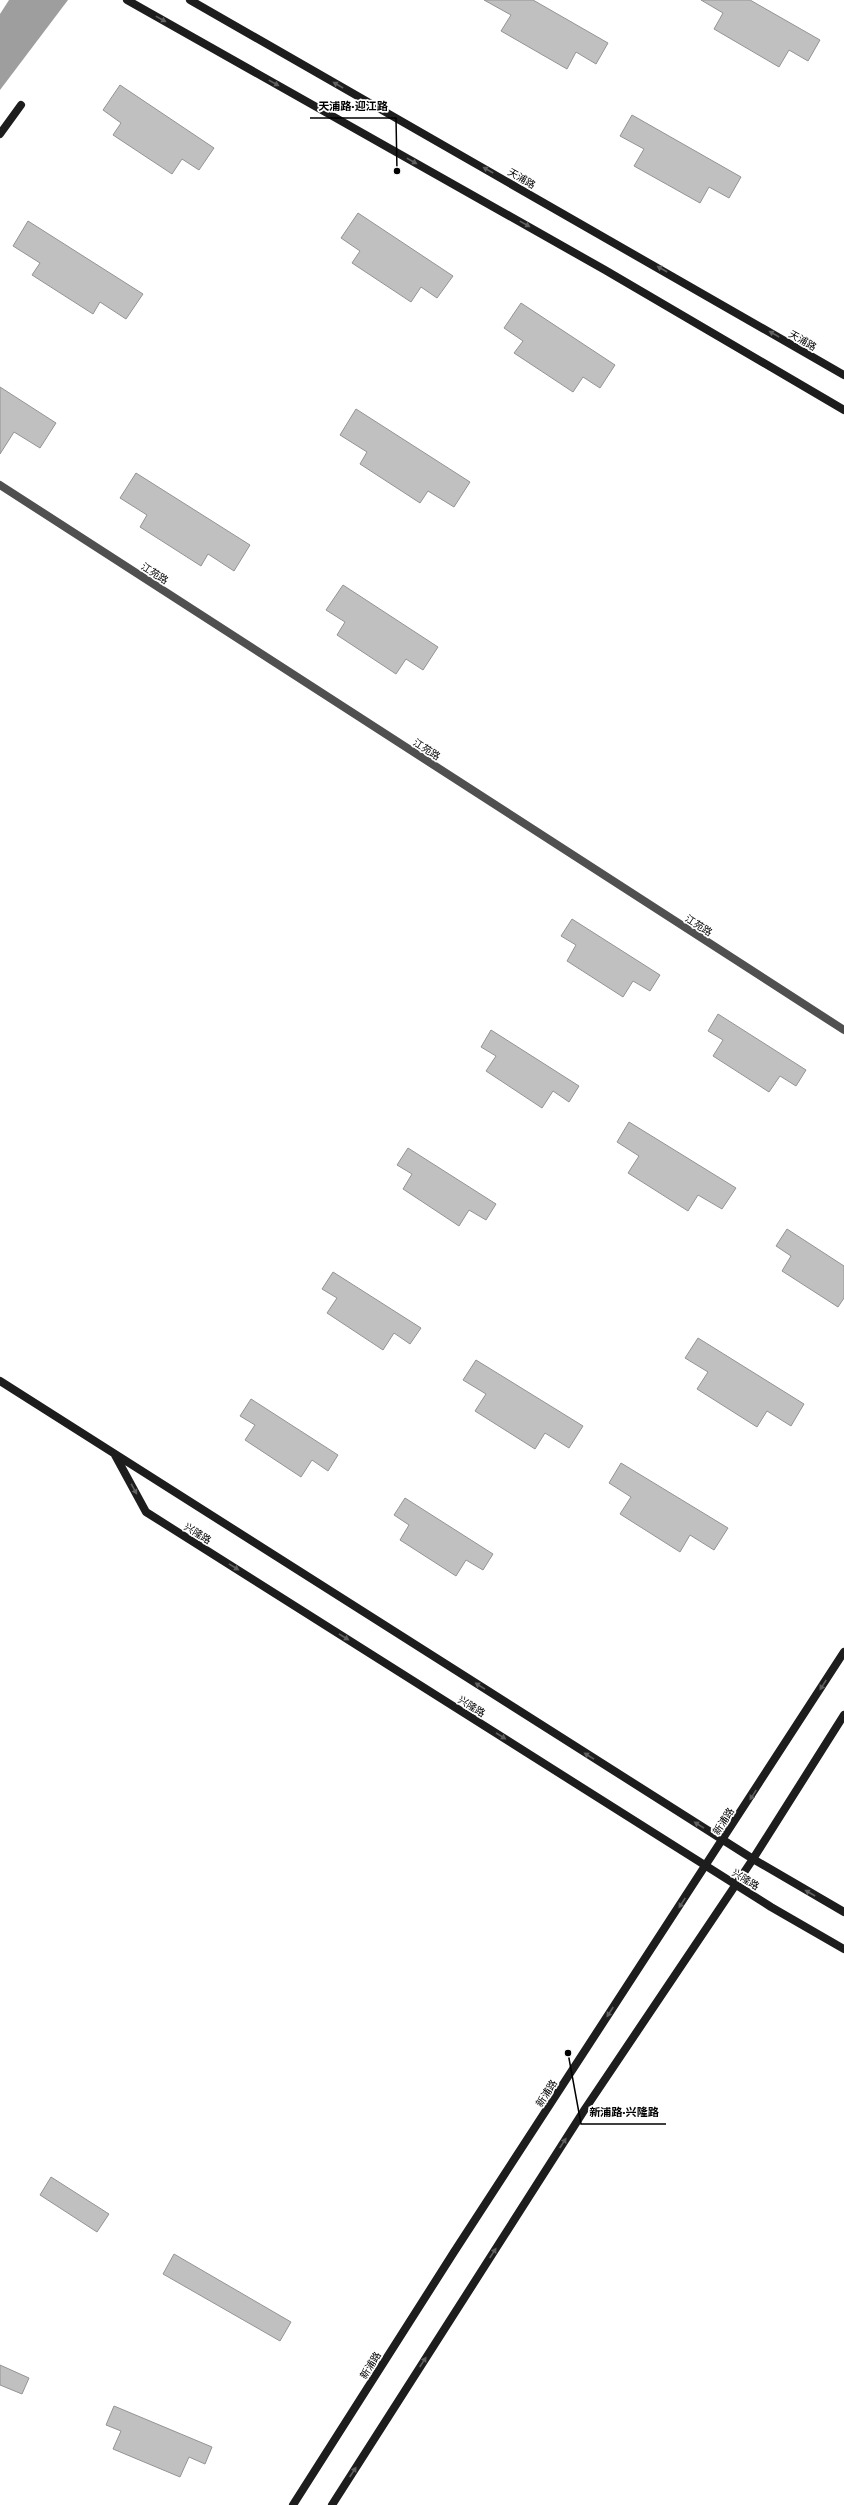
<svg xmlns="http://www.w3.org/2000/svg" width="844" height="2505" font-family="Poppins,'Noto Sans SC',sans-serif">
	<style>
		.water { fill: #9e9e9e }
		.building { fill: #c0c0c0; stroke: #949494 }
		.lines { fill: none; stroke-linecap: round; stroke-linejoin: round }
		.street { stroke: #505050; stroke-width: 8 }
		.secondary { stroke: #1d1d1d; stroke-width: 8 }
		.oneway { fill: #616161 }
		.labels { text-anchor: middle; stroke-width: 3.5; stroke-linejoin: round; paint-order: stroke }
		.street-label { font-size: 10px; fill: #000; stroke: #fff }
		.leader { fill: none; stroke: #000; stroke-width: 1.5 }
		.callout-dot { fill: #000; stroke: #fff; stroke-width: 1.5 }
		.callout-label { font-size: 11px; text-anchor: middle; font-weight: bold; fill: #000; stroke: #fff; stroke-width: 3.5; stroke-linejoin: round; paint-order: stroke }
	</style>
	<rect width="100%" height="100%" fill="#fff"/>
	<path class="water" d="M 9,0 L 68,0 L 0,90 L 0,14 Z"/>
	<path class="building" d="M 484,0 L 533,0 L 608,43 L 596,64 L 576,52 L 567,69 L 501,31 L 511,15 Z
		M 701,0 L 750,0 L 820,40 L 808,61 L 789,50 L 779,67 L 714,29 L 723,13 Z
		M 120,85 L 214,148 L 199,170 L 182,159 L 172,174 L 113,135 L 121,123 L 103,110 Z
		M 632,115 L 741,177 L 729,198 L 709,187 L 700,203 L 634,166 L 644,149 L 620,136 Z
		M 358,213 L 453,276 L 437,298 L 421,287 L 411,302 L 352,263 L 360,251 L 341,238 Z
		M 28,221 L 143,294 L 126,319 L 100,302 L 93,314 L 32,275 L 40,263 L 13,246 Z
		M 521,303 L 615,365 L 600,388 L 583,377 L 573,392 L 514,353 L 523,341 L 504,328 Z
		M 0,387 L 56,423 L 40,448 L 14,432 L 0,454 Z
		M 356,409 L 470,482 L 454,507 L 428,491 L 420,503 L 360,464 L 367,452 L 340,435 Z
		M 136,473 L 250,545 L 234,571 L 208,554 L 201,566 L 140,527 L 147,515 L 120,498 Z
		M 343,585 L 438,647 L 423,670 L 406,659 L 396,674 L 337,635 L 345,622 L 326,610 Z
		M 572,919 L 660,975 L 650,991 L 633,981 L 623,997 L 567,961 L 576,945 L 561,936 Z
		M 718,1014 L 806,1070 L 796,1086 L 780,1076 L 769,1092 L 713,1056 L 723,1040 L 708,1031 Z
		M 491,1030 L 579,1086 L 569,1102 L 553,1091 L 542,1108 L 486,1071 L 496,1056 L 481,1047 Z
		M 629,1122 L 736,1188 L 722,1209 L 698,1195 L 688,1211 L 628,1173 L 639,1156 L 617,1142 Z
		M 408,1148 L 496,1204 L 486,1220 L 469,1210 L 459,1226 L 403,1189 L 412,1174 L 397,1165 Z
		M 787,1229 L 844,1266 L 844,1298 L 838,1307 L 782,1271 L 791,1256 L 776,1246 Z
		M 333,1272 L 421,1328 L 410,1344 L 394,1333 L 383,1350 L 327,1313 L 337,1298 L 322,1289 Z
		M 698,1338 L 804,1404 L 791,1426 L 767,1411 L 757,1427 L 697,1389 L 708,1372 L 685,1358 Z
		M 476,1360 L 583,1426 L 569,1448 L 545,1433 L 535,1449 L 475,1411 L 486,1394 L 463,1380 Z
		M 251,1399 L 338,1455 L 328,1471 L 312,1460 L 301,1477 L 245,1440 L 255,1425 L 240,1416 Z
		M 621,1463 L 728,1528 L 714,1550 L 690,1535 L 680,1552 L 620,1514 L 631,1497 L 609,1483 Z
		M 405,1498 L 493,1554 L 483,1570 L 466,1560 L 456,1576 L 400,1540 L 409,1525 L 394,1515 Z
		M 51,2177 L 109,2214 L 97,2232 L 40,2195 Z
		M 174,2254 L 291,2322 L 280,2341 L 163,2274 Z
		M 0,2365 L 29,2378 L 22,2394 L 0,2385 Z
		M 114,2406 L 212,2447 L 205,2464 L 189,2457 L 180,2477 L 113,2449 L 121,2431 L 106,2425 Z"/>
	<g class="lines">
		<path class="street" d="M 0,485 L 844,1030"/>
		<path class="secondary" d="M 127,0 L 605,270 L 844,410
			M 190,0 L 844,375
			M 0,134 L 21,105
			M 0,1381 L 753,1859 L 844,1912
			M 115,1455 L 146,1512 L 771,1907 L 844,1949
			M 293,2505 L 454,2252 L 844,1652
			M 332,2505 L 585,2109 L 753,1859 L 844,1715"/>
	</g>
	<defs><path id="oneway-solid" d="M-6-.8H1V-3.2L6.5 0L1 3.2V.8H-6Z"/></defs>
	<g class="oneway">
		<use href="#oneway-solid" transform="translate(161 19) rotate(29)"/>
		<use href="#oneway-solid" transform="translate(274 83) rotate(29)"/>
		<use href="#oneway-solid" transform="translate(338 85) rotate(-150)"/>
		<use href="#oneway-solid" transform="translate(412 161) rotate(29)"/>
		<use href="#oneway-solid" transform="translate(488 170) rotate(-150)"/>
		<use href="#oneway-solid" transform="translate(525 224) rotate(29)"/>
		<use href="#oneway-solid" transform="translate(662 269) rotate(-150)"/>
		<use href="#oneway-solid" transform="translate(774 334) rotate(-150)"/>
		<use href="#oneway-solid" transform="translate(134 1489) rotate(61)"/>
		<use href="#oneway-solid" transform="translate(234 1567) rotate(32)"/>
		<use href="#oneway-solid" transform="translate(344 1637) rotate(32)"/>
		<use href="#oneway-solid" transform="translate(823 1685) rotate(123)"/>
		<use href="#oneway-solid" transform="translate(480 1686) rotate(-148)"/>
		<use href="#oneway-solid" transform="translate(501 1736) rotate(32)"/>
		<use href="#oneway-solid" transform="translate(589 1756) rotate(-148)"/>
		<use href="#oneway-solid" transform="translate(753 1795) rotate(123)"/>
		<use href="#oneway-solid" transform="translate(699 1825) rotate(-148)"/>
		<use href="#oneway-solid" transform="translate(810 1893) rotate(-150)"/>
		<use href="#oneway-solid" transform="translate(682 1903) rotate(123)"/>
		<use href="#oneway-solid" transform="translate(610 2012) rotate(123)"/>
		<use href="#oneway-solid" transform="translate(563 2143) rotate(-57)"/>
		<use href="#oneway-solid" transform="translate(493 2253) rotate(-57)"/>
		<use href="#oneway-solid" transform="translate(423 2362) rotate(-57)"/>
		<use href="#oneway-solid" transform="translate(353 2472) rotate(-57)"/>
	</g>
	<g class="labels">
		<g class="street-label">
			<text transform="translate(522 178) rotate(30)" y="4">天浦路</text>
			<text transform="translate(803 340) rotate(30)" y="4">天浦路</text>
			<text transform="translate(155 573) rotate(33)" y="4">江苑路</text>
			<text transform="translate(427 749) rotate(33)" y="4">江苑路</text>
			<text transform="translate(699 925) rotate(33)" y="4">江苑路</text>
			<text transform="translate(198 1533) rotate(32)" y="4">兴隆路</text>
			<text transform="translate(472 1706) rotate(32)" y="4">兴隆路</text>
			<text transform="translate(723 1821) rotate(-57)" y="4">新浦路</text>
			<text transform="translate(746 1879) rotate(32)" y="4">兴隆路</text>
			<text transform="translate(546 2093) rotate(-57)" y="4">新浦路</text>
			<text transform="translate(370 2365) rotate(-58)" y="4">新浦路</text>
		</g>
	</g>
	<path class="leader" d="M397 171L396 118H310M568 2053L581 2124H666"/>
	<g class="callout-dot">
		<circle cx="397" cy="171" r="4"/>
		<circle cx="568" cy="2053" r="4"/>
	</g>
	<g class="callout-label">
		<text x="353" y="110">天浦路·迎江路</text>
		<text x="624" y="2116">新浦路·兴隆路</text>
	</g>
</svg>
